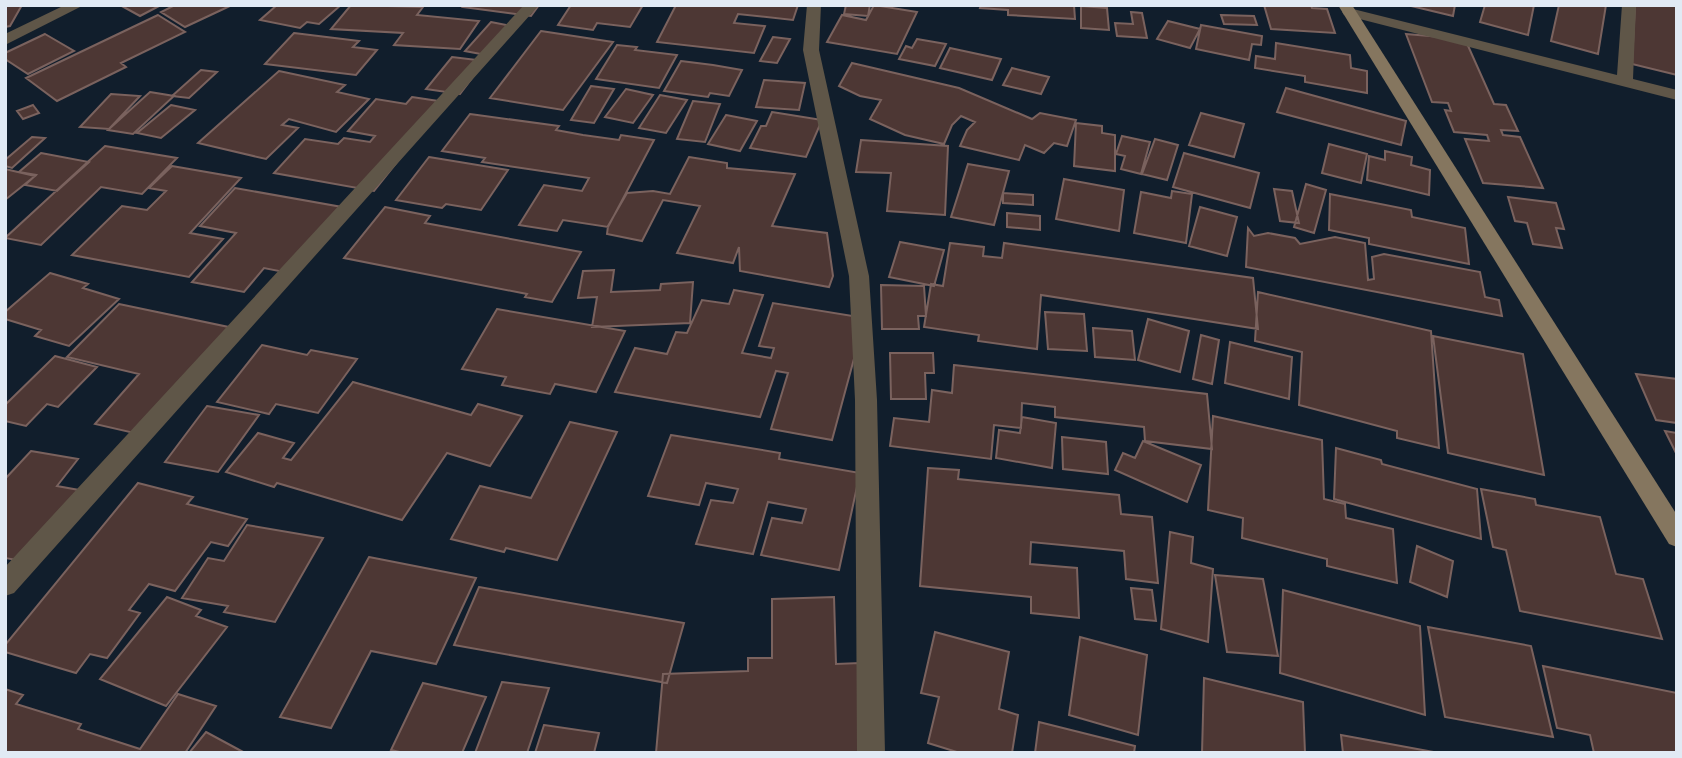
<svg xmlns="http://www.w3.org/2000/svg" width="1682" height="758" font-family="Lato,sans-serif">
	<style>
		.building { fill: #4d3734; stroke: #7a625e; stroke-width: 2 }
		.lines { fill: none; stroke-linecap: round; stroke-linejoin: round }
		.street { fill: #5f5648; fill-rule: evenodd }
		.secondary { fill: #85765f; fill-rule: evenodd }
	</style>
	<rect width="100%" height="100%" fill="#111e2c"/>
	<path class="building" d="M 22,5 L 10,26 L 5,27 L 5,6 Z
		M 120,5 L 161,5 L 140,16 Z
		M 175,5 L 232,5 L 185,27 L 161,12 Z
		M 277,5 L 341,5 L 319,24 L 307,22 L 300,28 L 260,20 Z
		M 351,5 L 423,7 L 417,15 L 479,21 L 460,49 L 394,45 L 403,33 L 331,29 Z
		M 465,5 L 539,5 L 531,16 L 463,7 Z
		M 571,5 L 643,5 L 630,27 L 597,23 L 593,30 L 558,25 Z
		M 676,5 L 798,5 L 793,20 L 738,14 L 734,23 L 765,26 L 754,53 L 657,42 Z
		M 846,5 L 870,5 L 868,16 L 844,14 Z
		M 874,5 L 917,12 L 897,54 L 827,42 L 842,15 L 866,20 Z
		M 981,5 L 1074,5 L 1075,19 L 1008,15 L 1008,10 L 980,8 Z
		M 1264,5 L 1311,5 L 1312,8 L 1327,9 L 1335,33 L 1271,29 Z
		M 1407,5 L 1455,5 L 1453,16 Z
		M 1485,5 L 1534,5 L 1528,35 L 1480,22 Z
		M 1559,5 L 1606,5 L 1598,54 L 1551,41 Z
		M 1635,5 L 1677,5 L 1677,75 L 1632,64 Z
		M 1081,6 L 1107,8 L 1109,30 L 1081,28 Z
		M 1131,12 L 1142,13 L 1147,38 L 1117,36 L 1115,23 L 1133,24 Z
		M 158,15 L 185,32 L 121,63 L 126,67 L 57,101 L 26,78 Z
		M 1221,15 L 1254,16 L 1257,25 L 1224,24 Z
		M 1168,21 L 1200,29 L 1190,48 L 1157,39 Z
		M 491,22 L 517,27 L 491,56 L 465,51 Z
		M 1201,25 L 1262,36 L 1261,45 L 1252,44 L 1249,60 L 1196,49 Z
		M 541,31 L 613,42 L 563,110 L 490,98 Z
		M 294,33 L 359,41 L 353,47 L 377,50 L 356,75 L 265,64 Z
		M 45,34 L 74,51 L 28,74 L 5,59 L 5,53 Z
		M 1406,34 L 1465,39 L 1494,104 L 1506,105 L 1518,131 L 1501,130 L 1503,135 L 1520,137 L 1543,188 L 1483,183 L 1465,139 L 1489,141 L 1487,135 L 1454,132 L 1445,110 L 1451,111 L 1448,103 L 1432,102 Z
		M 773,37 L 790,39 L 777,63 L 760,61 Z
		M 917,39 L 946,44 L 935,66 L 899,59 L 906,46 L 912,48 Z
		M 1276,43 L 1350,55 L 1351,68 L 1367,71 L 1367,93 L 1305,82 L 1305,76 L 1255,68 L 1256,56 L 1275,59 Z
		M 617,45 L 637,47 L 635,50 L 677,55 L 659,88 L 596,79 Z
		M 950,48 L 1001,59 L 992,80 L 940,68 Z
		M 452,57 L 485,61 L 460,94 L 426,89 Z
		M 681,61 L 713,65 L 742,70 L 729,96 L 710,93 L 708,97 L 664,91 Z
		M 852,63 L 959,88 L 1032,119 L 1040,113 L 1076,120 L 1067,146 L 1054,143 L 1044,153 L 1025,145 L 1019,160 L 960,146 L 967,130 L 975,122 L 961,116 L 952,125 L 944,144 L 905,135 L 870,119 L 881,100 L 860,96 L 839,86 Z
		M 1012,68 L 1049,77 L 1041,94 L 1003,85 Z
		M 201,70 L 217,72 L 189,98 L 172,96 Z
		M 279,71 L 345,85 L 337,92 L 369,99 L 336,132 L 289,119 L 282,125 L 298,128 L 266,159 L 198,143 Z
		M 764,80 L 805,83 L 799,110 L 756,107 Z
		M 591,86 L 614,89 L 594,123 L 571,120 Z
		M 1286,88 L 1406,121 L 1401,145 L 1277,112 Z
		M 626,89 L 653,95 L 633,123 L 605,117 Z
		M 150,92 L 174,96 L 133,134 L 108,130 Z
		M 111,94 L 140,96 L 109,129 L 80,127 Z
		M 660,95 L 687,100 L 666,133 L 639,128 Z
		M 412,97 L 445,102 L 374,191 L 274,173 L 305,139 L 338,144 L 344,138 L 370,142 L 375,136 L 348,131 L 376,99 L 406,104 Z
		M 693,101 L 720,104 L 705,142 L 677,139 Z
		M 33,105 L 39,113 L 23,119 L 17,111 Z
		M 171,105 L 195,110 L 161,138 L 137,133 Z
		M 772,112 L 822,120 L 806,157 L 750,148 L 761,126 L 766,126 Z
		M 1201,113 L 1244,124 L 1234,157 L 1189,145 Z
		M 470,114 L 559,126 L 556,130 L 583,135 L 619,140 L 621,135 L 654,140 L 608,227 L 563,220 L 557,231 L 519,225 L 544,185 L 582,191 L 589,178 L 482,162 L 485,158 L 442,151 Z
		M 726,115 L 757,121 L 740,151 L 708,144 Z
		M 1076,123 L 1102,126 L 1102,133 L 1115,135 L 1115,171 L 1074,166 Z
		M 1122,136 L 1150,142 L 1141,174 L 1121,169 L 1125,156 L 1116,154 Z
		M 32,137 L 45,138 L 12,168 L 5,166 L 5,160 Z
		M 1155,139 L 1178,145 L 1167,180 L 1142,174 Z
		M 861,140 L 948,146 L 945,215 L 887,211 L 891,173 L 856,172 Z
		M 1329,144 L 1367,154 L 1361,183 L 1322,173 Z
		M 105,146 L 177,158 L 142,194 L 101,187 L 41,245 L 5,238 Z
		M 1385,151 L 1412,157 L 1411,165 L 1430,170 L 1429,195 L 1367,180 L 1369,156 L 1385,160 Z
		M 41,153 L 89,162 L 57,191 L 25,185 L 36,175 L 19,172 Z
		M 1184,153 L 1259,173 L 1250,208 L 1173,187 Z
		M 429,157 L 508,170 L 481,210 L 446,204 L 442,208 L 396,200 Z
		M 689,157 L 727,163 L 727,168 L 795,174 L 772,226 L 827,233 L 833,276 L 829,287 L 740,271 L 739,247 L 733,263 L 677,253 L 700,206 L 663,200 L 642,241 L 607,234 L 608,226 L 627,193 L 653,191 L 670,194 Z
		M 968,164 L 1009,171 L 994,225 L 951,217 Z
		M 172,166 L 241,178 L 190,233 L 223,239 L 189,277 L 72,255 L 122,206 L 147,210 L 166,191 L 149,188 Z
		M 5,169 L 35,176 L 5,200 Z
		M 1064,179 L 1124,190 L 1119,231 L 1056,219 Z
		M 1306,184 L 1326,190 L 1314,233 L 1294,227 Z
		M 235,188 L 342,207 L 289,273 L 264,268 L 244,292 L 192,282 L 236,233 L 200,226 Z
		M 1274,189 L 1292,191 L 1299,223 L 1280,221 Z
		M 1172,191 L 1192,194 L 1186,243 L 1134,233 L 1141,192 L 1171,198 Z
		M 1003,193 L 1033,195 L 1033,205 L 1003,203 Z
		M 1330,194 L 1411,210 L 1412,217 L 1465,228 L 1469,264 L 1369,244 L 1369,238 L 1329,230 Z
		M 1508,197 L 1556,203 L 1564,229 L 1556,228 L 1562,248 L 1533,244 L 1527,223 L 1515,221 Z
		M 385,207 L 430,216 L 425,223 L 581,252 L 552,302 L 525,297 L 527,294 L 344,258 Z
		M 1200,207 L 1237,217 L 1227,256 L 1189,246 Z
		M 1007,213 L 1040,216 L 1040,230 L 1007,227 Z
		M 1248,228 L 1254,236 L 1268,233 L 1295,238 L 1300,244 L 1335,237 L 1365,243 L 1368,280 L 1374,279 L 1372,257 L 1384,254 L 1480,272 L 1485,297 L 1499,300 L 1502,316 L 1246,267 Z
		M 900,242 L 944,250 L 934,286 L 889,277 Z
		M 950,243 L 984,247 L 983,256 L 1002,258 L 1004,243 L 1253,278 L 1258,329 L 1041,295 L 1037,349 L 978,341 L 979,335 L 924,327 L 931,284 L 943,286 Z
		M 614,270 L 611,292 L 660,290 L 661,284 L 693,282 L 690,323 L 592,327 L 597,297 L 578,298 L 583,271 Z
		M 50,273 L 88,284 L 83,288 L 119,299 L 69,346 L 35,336 L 41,330 L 5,319 L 5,312 Z
		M 881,285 L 924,286 L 926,316 L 918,316 L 919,329 L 882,329 Z
		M 734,290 L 763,295 L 742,353 L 771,358 L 774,348 L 759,346 L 773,303 L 865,318 L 832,440 L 771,429 L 788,373 L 776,371 L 760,417 L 615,392 L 635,348 L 667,354 L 676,332 L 687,333 L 702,300 L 729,304 Z
		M 1258,292 L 1431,331 L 1439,448 L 1397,438 L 1397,431 L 1299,405 L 1302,352 L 1255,341 Z
		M 119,304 L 238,329 L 147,436 L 95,424 L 139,374 L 67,357 Z
		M 497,309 L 625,331 L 596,392 L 555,384 L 550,394 L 502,385 L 506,377 L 462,369 Z
		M 1045,312 L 1084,314 L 1087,351 L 1048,349 Z
		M 1148,319 L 1189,331 L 1180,372 L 1138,360 Z
		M 1093,328 L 1132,331 L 1135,360 L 1095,357 Z
		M 1201,335 L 1219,340 L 1212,384 L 1193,379 Z
		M 1433,336 L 1523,354 L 1544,475 L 1448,453 Z
		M 1230,342 L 1292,357 L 1289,399 L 1225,383 Z
		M 262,345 L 307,355 L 311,350 L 357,359 L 318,413 L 276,404 L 269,414 L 217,402 Z
		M 890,353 L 933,353 L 934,373 L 925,373 L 926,399 L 891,399 Z
		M 55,356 L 97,367 L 58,407 L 47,404 L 26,426 L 5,421 L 5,405 Z
		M 954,365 L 1207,394 L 1212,449 L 1145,441 L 1144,427 L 1055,417 L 1055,407 L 1022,403 L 1021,428 L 994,425 L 991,459 L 890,446 L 894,418 L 929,422 L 932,390 L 952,393 Z
		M 1636,374 L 1677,379 L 1677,423 L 1656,420 Z
		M 353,382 L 471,415 L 478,404 L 522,416 L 490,466 L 447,453 L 402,520 L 277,483 L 274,487 L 226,472 L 258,433 L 294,443 L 283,458 L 291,460 Z
		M 207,406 L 259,415 L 218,472 L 165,462 Z
		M 1213,416 L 1322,440 L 1324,499 L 1345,504 L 1346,518 L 1393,529 L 1397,583 L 1327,566 L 1327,559 L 1242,538 L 1243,518 L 1208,510 Z
		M 1022,417 L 1056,423 L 1052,468 L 996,458 L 999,430 L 1020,433 Z
		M 570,422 L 617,432 L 557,560 L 506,548 L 504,552 L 451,539 L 480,486 L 531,498 Z
		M 1665,431 L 1677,433 L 1677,455 Z
		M 671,435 L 780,453 L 779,459 L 860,473 L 839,570 L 761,555 L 772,518 L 802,523 L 806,509 L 768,502 L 753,554 L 696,544 L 711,500 L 733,503 L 738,489 L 706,483 L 699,505 L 648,496 Z
		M 1062,437 L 1106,442 L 1108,474 L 1063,469 Z
		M 1143,441 L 1201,465 L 1187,502 L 1115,470 L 1123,453 L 1135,458 Z
		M 1336,448 L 1381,460 L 1382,464 L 1477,489 L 1481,539 L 1334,499 Z
		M 31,451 L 78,459 L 57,486 L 79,490 L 22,561 L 5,558 L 5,479 Z
		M 928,468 L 959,470 L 958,479 L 1119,495 L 1121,514 L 1152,517 L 1158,583 L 1126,579 L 1124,551 L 1031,542 L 1030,564 L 1077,568 L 1079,618 L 1031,613 L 1031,597 L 920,586 Z
		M 138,483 L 193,497 L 187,504 L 247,519 L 228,546 L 211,542 L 175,591 L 149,584 L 129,610 L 140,613 L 107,658 L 90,654 L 76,673 L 5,652 L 5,645 Z
		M 1481,489 L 1535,499 L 1536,505 L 1600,517 L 1616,574 L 1643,579 L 1662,639 L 1520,611 L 1506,550 L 1493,547 Z
		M 247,525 L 323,538 L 275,622 L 224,612 L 228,606 L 182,598 L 208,558 L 224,561 Z
		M 1170,532 L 1193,537 L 1191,563 L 1213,569 L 1208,642 L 1161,629 Z
		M 1417,546 L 1453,561 L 1447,597 L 1410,582 Z
		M 369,557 L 476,578 L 436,664 L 371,651 L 331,728 L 280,717 Z
		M 1215,575 L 1263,579 L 1278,656 L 1227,652 Z
		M 479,587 L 684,623 L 667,683 L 454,645 Z
		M 1131,588 L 1152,590 L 1156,621 L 1135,619 Z
		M 1283,590 L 1420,626 L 1425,715 L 1280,673 Z
		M 167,597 L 201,610 L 196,616 L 227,627 L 166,706 L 100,679 Z
		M 834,597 L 836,664 L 860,663 L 864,753 L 656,753 L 663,674 L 748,671 L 748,658 L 772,658 L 772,599 Z
		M 1428,627 L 1531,646 L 1553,737 L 1445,717 Z
		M 935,632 L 1009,652 L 999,709 L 1018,715 L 1012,753 L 960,753 L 928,743 L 939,697 L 921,693 Z
		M 1080,637 L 1147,655 L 1138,735 L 1069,715 Z
		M 1543,666 L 1677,693 L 1677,753 L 1594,753 L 1590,735 L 1557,728 Z
		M 1204,678 L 1303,702 L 1305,753 L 1202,753 Z
		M 502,682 L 549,688 L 527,753 L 475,753 Z
		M 423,683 L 486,697 L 462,753 L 404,753 L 391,750 Z
		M 5,689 L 23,695 L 16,704 L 81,724 L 78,729 L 140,749 L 178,694 L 216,706 L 185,753 L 5,753 Z
		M 1039,722 L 1135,746 L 1134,753 L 1035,753 Z
		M 544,725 L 599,733 L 594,753 L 535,753 Z
		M 206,732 L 245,753 L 189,753 Z
		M 1341,735 L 1439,753 L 1343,753 Z"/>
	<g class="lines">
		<path class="street" d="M 65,5 L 84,5 L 5,45 L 5,34 Z
			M 524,5 L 539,5 L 14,593 L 5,596 L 5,567 Z
			M 807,5 L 821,5 L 819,50 L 869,276 L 877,400 L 885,753 L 857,753 L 855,400 L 849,276 L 803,50 Z
			M 1622,5 L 1636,5 L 1633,79 L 1677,90 L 1677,100 L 1344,15 L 1342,12 L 1349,8 L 1617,75 Z"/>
		<path class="secondary" d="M 1338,5 L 1352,5 L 1677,515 L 1677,547 L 1669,544 Z"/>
	</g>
	<rect width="1682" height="758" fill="none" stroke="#e1eaf4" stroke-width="14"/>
</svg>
